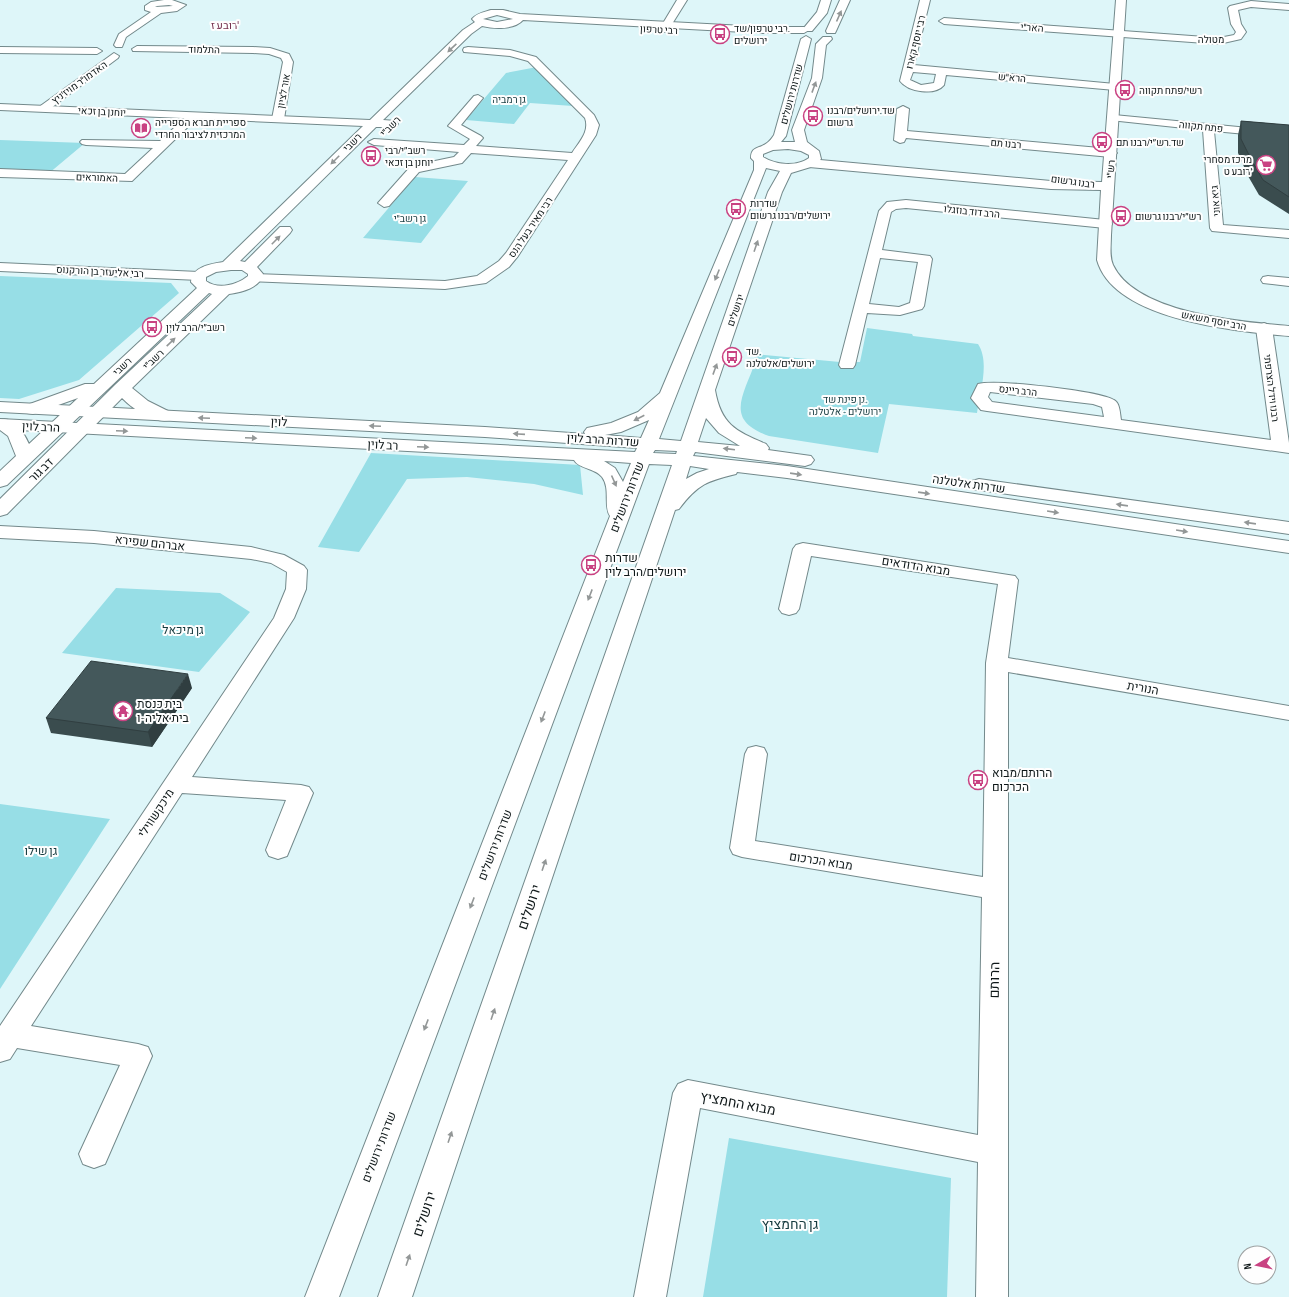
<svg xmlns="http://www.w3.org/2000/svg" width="1289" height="1297" font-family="'Sofia Sans Condensed',Heebo,sans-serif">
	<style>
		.green { fill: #97dee6 }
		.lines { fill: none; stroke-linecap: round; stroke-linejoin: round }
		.minor-casing { stroke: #73898b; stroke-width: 2 }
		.tertiary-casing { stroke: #73898b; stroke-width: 2 }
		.secondary-casing { stroke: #73898b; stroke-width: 2 }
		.minor { fill: #fff; fill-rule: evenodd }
		.tertiary { fill: #fff; fill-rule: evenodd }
		.secondary { fill: #fff; fill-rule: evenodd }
		.wall { fill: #3a4c4e }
		.shaded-wall { fill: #303e40 }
		.building { fill: #44585b; stroke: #303e40 }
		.oneway { fill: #939797 }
		.labels { text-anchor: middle; stroke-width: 4; stroke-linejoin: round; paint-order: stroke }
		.far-street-label { font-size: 10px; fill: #0e1718; stroke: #fefefe }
		.far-poi-label { font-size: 10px; fill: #0e1718; stroke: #fefefe; text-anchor: start }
		.far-park-label { font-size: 10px; fill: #153a3e; stroke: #fefefe }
		.far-neighbourhood-label { font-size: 11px; fill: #763350; stroke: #fefefe }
		.street-label { font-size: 12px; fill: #0e1718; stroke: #fefefe }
		.poi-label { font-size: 12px; fill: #0e1718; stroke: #fefefe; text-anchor: start }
		.park-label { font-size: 12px; fill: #153a3e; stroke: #fefefe }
		.near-street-label { font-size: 14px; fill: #0e1718; stroke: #fefefe }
		.near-park-label { font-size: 14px; fill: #153a3e; stroke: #fefefe }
	</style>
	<rect width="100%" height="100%" fill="#def6f9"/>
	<path class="green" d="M 537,67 L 573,106 L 530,103 L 514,124 L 466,120 L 506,73 Z
		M 0,140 L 85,143 L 48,174 L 0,172 Z
		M 415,177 L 468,181 L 421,243 L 363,238 Z
		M 0,276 L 171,283 L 179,293 L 79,380 L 19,399 L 0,398 Z
		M 867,328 L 912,334 L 913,336 L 978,344 C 990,362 980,392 977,413 L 889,404 L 878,453 L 769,436 C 723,420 744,395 756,360 L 753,354 L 840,362 L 860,362 Z
		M 371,453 L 580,465 L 583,495 L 534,484 L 467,477 L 407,479 L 359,552 L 318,547 Z
		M 116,588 L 220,593 L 250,612 L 199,672 L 62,653 Z
		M 0,804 L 110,819 L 0,989 Z
		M 729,1138 L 951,1178 L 947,1297 L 703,1297 Z"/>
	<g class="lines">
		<defs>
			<path id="minor" d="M 164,0 L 172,0 L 186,5 L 177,11 L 161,13 L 126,37 L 122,47 L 116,47 L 114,45 L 119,34 L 151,12 L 145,10 L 145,6 L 151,2 ZM 169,5 L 173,6 L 155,7 L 157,6 Z
				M 677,0 L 687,0 L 667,32 L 661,32 L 659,30 Z
				M 920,0 L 930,0 L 914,65 L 1115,84 L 1120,87 L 1115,90 L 946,75 L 944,85 C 935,96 908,92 900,81 ZM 913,72 L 936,74 L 934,83 L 921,85 L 910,80 Z
				M 1251,1 L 1289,4 L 1289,10 L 1251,7 L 1238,10 L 1241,24 L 1246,32 L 1241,39 L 1219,44 L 944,24 L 939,21 L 944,18 L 1219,38 L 1234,35 L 1236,32 L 1231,24 L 1228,8 L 1230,6 Z
				M 137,46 L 253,47 L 270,48 L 289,54 L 293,62 L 284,119 L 278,122 L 272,119 L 283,62 L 281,58 L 269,54 L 253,53 L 133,51 L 132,49 Z
				M 0,47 L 97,48 L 102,51 L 97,54 L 0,53 Z
				M 468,47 L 510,50 L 536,57 L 594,115 L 599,125 L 596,135 L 518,256 L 509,267 L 486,283 L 445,289 L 250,281 L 248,278 L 250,275 L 255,274 L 445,281 L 477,276 L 499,261 L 506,253 L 568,160 L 471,153 L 462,163 L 419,172 L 389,206 L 384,207 L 378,203 L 411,166 L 454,157 L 459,152 L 374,145 L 368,142 L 374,139 L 464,145 L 470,139 L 448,126 L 474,96 L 478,95 L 483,98 L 461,125 L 481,136 L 483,138 L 476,146 L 572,153 C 579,142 590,132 585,118 L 528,61 L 510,56 L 464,52 L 463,50 L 464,48 Z
				M 114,53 L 119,56 L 118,58 L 47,111 L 39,111 L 37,109 L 39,107 Z
				M 903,106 L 909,109 L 907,131 L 1111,149 L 1117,153 L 1111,157 L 906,138 L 904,142 L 900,143 L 894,140 L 897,109 Z
				M 193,113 L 199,116 L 197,118 L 132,181 L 0,177 L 0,169 L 125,174 L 153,148 L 86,145 L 82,144 L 80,142 L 82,140 L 160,141 L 189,114 Z
				M 1114,115 L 1289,132 L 1289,138 L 1214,131 L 1223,225 L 1289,230 L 1289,238 L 1212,231 L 1210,228 L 1203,130 L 1110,120 L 1108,118 L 1110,116 Z
				M 906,200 L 1105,220 L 1110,221 L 1112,224 L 1110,227 L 1105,228 L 906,208 L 896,209 L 891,212 L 882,250 L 930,256 L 932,259 L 924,306 L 922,309 L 900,315 L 867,313 L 855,365 L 853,368 L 841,368 L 839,365 L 879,211 L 887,202 ZM 880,258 L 918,262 L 910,303 L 899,307 L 869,304 Z
				M 0,263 L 199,272 L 204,273 L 206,276 L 204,279 L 199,280 L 0,271 Z
				M 1268,276 L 1289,278 L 1289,286 L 1263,283 L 1261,280 L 1263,277 Z
				M 1264,323 L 1269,325 L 1272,328 L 1289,443 L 1289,453 L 987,411 L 981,410 L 971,398 L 978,384 C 996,379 1099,391 1114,400 C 1120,403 1120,414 1121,420 L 1271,440 L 1256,328 L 1259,325 ZM 990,392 L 1093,404 L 1102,407 L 1104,417 L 992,402 L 988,397 Z
				M 0,526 L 94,531 L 251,547 L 284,555 L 304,566 L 307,570 L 306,589 L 294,618 L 192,777 L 301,785 L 309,787 L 313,793 L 287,856 L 278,859 L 269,856 L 266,850 L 286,800 L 182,793 L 31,1026 L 138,1044 L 148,1047 L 152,1056 L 105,1164 L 94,1168 L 83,1164 L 79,1154 L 120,1065 L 17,1048 L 10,1059 L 0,1062 L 0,1026 L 274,618 L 286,589 L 287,572 L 271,563 L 251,559 L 94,543 L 0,538 Z
				M 803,543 L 1015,576 L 1018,580 L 1008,658 L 1289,706 L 1289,720 L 1008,672 L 1008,1297 L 976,1297 L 978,1162 L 700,1108 L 666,1297 L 634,1297 L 673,1093 L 678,1084 L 688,1080 L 978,1135 L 982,897 L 742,857 L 733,854 L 730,848 L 745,754 L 748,748 L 756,746 L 764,748 L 767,754 L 755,841 L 983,877 L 986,663 L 998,584 L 811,556 L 799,609 L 796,613 L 789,615 L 782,613 L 779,609 L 793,549 L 796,545 Z"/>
			<path id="tertiary" d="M 1116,0 L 1126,0 L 1111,235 C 1111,245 1109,256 1113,265 C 1136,314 1242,322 1289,326 L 1289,336 C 1237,331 1114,321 1097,260 L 1101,190 L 1051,189 L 809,167 L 803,163 L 809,159 L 1051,181 L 1102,182 Z
				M 491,10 L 503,10 L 520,14 L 763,27 L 804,27 L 809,30 L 804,33 L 763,33 L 523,20 C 514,30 494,29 482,26 L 471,34 L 383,120 L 396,121 L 398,124 L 396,127 L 376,127 L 240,261 L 245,262 L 280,227 L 290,227 L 292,230 L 290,233 L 257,267 L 263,274 C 260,288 242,292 229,294 L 132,388 L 148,401 L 170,412 L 173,416 L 170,420 C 154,424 133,409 122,398 L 7,514 L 0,516 L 0,499 L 116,384 L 212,294 L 209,293 L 7,485 L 0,487 L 0,471 L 16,456 L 8,436 L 0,430 L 0,420 C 14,416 24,433 29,444 L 78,398 L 33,414 L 27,413 L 24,409 L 27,405 L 85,384 L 94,384 L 197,288 L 191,282 C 192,267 210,264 223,262 L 363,126 L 0,110 L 0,104 L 370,120 L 463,30 L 475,22 L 472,19 C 477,13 484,12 491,10 ZM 497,15 L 513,19 L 497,22 L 483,19 ZM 231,270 L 242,270 L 248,274 L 248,276 C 237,285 218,290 206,281 L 206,277 L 216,272 Z"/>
			<path id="secondary" d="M 821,0 L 831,0 L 827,13 L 812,31 L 804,31 L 803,29 L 817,12 Z
				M 840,0 L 850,0 L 836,31 L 835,33 L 827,33 L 826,31 Z
				M 806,36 L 811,39 L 786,136 L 781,142 L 795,142 L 792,130 L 812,78 L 816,44 L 823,37 L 831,37 L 832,39 L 826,45 L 822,78 L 804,130 L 807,142 L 819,151 L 821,159 L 814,166 L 791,173 L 782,192 L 715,390 C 721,425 736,431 766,444 L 769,448 L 768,450 L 811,456 L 814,460 L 811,464 L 805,466 L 695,452 L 693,456 L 787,466 L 1289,541 L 1289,553 L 787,478 L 737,472 L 736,474 C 707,481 698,484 679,509 L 675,510 L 412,1297 L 378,1297 L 672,465 L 649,464 L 339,1297 L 305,1297 L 610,516 C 603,506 611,489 602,477 C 595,468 579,469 574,460 L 0,429 L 0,419 L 635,452 L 637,448 L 485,437 L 0,412 L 0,402 L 485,427 L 585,434 L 584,432 L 587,428 L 611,423 L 638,412 L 660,393 L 754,170 L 754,161 L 751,158 C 751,146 759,149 767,143 C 770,141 772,138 774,135 L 801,39 ZM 788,149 L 801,151 L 809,155 L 809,158 C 796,167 776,165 763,157 L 763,154 L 773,150 ZM 766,168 L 780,171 L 768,192 L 681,441 L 659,439 ZM 706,418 L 719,433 L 740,446 L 698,442 ZM 649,420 L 641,438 L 605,435 L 621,432 ZM 655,450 L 677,451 L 676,454 L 653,453 ZM 604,461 L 631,463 L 623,482 L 615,468 ZM 690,466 L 709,469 L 697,473 L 686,479 Z
				M 979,479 L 1289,522 L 1289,534 L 972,489 L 970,485 L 972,481 Z"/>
		</defs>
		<use href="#minor" class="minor-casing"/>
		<use href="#tertiary" class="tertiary-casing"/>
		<use href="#secondary" class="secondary-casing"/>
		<use href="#minor" class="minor"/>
		<use href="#tertiary" class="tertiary"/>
		<use href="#secondary" class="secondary"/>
	</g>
	<path class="wall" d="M 1241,121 L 1289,125 L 1289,214 L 1259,195 L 1248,176 L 1238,153 L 1238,135 Z
		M 192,688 L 152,747 L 51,733 L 46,718 Z"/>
	<path class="shaded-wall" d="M 188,674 L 192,688 L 152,747 L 148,732 Z"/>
	<path class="building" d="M 1241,121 L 1289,125 L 1289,197 L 1263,180 L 1252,161 L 1241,139 Z
		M 91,661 L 188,674 L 148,732 L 46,718 Z"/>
	<defs><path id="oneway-solid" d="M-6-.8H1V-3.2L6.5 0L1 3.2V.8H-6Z"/></defs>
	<g class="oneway">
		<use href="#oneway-solid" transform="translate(839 16) rotate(-66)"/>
		<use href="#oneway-solid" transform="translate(452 48) rotate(137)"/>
		<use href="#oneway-solid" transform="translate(814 87) rotate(-70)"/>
		<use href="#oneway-solid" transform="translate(335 160) rotate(135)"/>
		<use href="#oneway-solid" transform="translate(276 240) rotate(-45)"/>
		<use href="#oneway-solid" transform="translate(756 246) rotate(-71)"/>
		<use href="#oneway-solid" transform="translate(717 275) rotate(112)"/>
		<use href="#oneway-solid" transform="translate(171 342) rotate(-44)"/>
		<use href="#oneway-solid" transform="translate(715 369) rotate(-70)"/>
		<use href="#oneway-solid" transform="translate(204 418) rotate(-177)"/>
		<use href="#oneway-solid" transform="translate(639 418) rotate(153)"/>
		<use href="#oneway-solid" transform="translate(375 426) rotate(-177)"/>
		<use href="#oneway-solid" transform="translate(122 431) rotate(3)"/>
		<use href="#oneway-solid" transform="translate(519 434) rotate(-176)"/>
		<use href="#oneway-solid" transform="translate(251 438) rotate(3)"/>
		<use href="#oneway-solid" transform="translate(423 447) rotate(3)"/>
		<use href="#oneway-solid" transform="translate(729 449) rotate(-173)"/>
		<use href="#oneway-solid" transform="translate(796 474) rotate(8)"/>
		<use href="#oneway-solid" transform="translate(614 481) rotate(66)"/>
		<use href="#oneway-solid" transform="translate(924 493) rotate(8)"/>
		<use href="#oneway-solid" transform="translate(1122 505) rotate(-172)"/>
		<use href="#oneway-solid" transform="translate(1053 512) rotate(9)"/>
		<use href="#oneway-solid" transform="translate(1250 523) rotate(-172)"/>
		<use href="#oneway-solid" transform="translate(1182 531) rotate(9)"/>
		<use href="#oneway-solid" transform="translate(590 595) rotate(111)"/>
		<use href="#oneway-solid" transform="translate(543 717) rotate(111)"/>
		<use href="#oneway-solid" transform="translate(544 865) rotate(-71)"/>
		<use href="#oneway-solid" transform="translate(472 903) rotate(111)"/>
		<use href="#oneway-solid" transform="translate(493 1014) rotate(-71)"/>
		<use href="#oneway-solid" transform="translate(426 1025) rotate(111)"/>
		<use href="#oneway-solid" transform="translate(450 1137) rotate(-71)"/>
		<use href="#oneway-solid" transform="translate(408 1260) rotate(-71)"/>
	</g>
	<defs>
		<symbol id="bus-ring" viewBox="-11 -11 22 22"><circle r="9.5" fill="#fefefe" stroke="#c94282" stroke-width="1.5"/><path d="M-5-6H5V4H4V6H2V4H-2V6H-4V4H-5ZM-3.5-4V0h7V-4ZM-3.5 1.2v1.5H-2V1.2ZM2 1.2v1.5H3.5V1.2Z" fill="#c94282"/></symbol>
		<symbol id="library-ring" viewBox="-11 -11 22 22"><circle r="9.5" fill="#fefefe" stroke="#c94282" stroke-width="1.5"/><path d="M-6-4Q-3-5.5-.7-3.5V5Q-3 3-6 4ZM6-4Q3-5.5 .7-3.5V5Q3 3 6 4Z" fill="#c94282"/></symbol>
		<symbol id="supermarket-ring" viewBox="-11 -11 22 22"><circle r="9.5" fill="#fefefe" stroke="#c94282" stroke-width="1.5"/><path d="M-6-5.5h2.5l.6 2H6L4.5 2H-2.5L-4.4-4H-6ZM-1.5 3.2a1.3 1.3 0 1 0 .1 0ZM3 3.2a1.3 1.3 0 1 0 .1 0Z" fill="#c94282"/></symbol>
		<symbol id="temple-ring" viewBox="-11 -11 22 22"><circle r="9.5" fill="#fefefe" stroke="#c94282" stroke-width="1.5"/><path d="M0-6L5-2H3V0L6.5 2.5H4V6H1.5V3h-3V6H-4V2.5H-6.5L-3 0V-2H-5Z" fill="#c94282"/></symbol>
	</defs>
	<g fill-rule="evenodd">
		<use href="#bus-ring" x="709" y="23" width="22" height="22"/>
		<use href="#bus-ring" x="1114" y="79" width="22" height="22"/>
		<use href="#bus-ring" x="802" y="105" width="22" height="22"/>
		<use href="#library-ring" x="130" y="117" width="22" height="22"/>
		<use href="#bus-ring" x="1091" y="131" width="22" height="22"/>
		<use href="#bus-ring" x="360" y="145" width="22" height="22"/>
		<use href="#supermarket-ring" x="1255" y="154" width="22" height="22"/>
		<use href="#bus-ring" x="725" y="198" width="22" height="22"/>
		<use href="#bus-ring" x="1110" y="205" width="22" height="22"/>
		<use href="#bus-ring" x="141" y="316" width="22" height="22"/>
		<use href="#bus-ring" x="721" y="346" width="22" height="22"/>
		<use href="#bus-ring" x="580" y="554" width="22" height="22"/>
		<use href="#temple-ring" x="112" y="700" width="22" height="22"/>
		<use href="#bus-ring" x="967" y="769" width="22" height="22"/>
	</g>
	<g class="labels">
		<g class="far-street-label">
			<text transform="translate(1032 27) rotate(4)" y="4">האר"י</text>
			<text transform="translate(659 29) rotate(3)" y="4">רבי טרפון</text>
			<text x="1211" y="43">מטולה</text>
			<text transform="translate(915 42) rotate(-76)" y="4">רבי יוסף קארו</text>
			<text transform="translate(204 49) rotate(1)" y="4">התלמוד</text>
			<text transform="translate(1012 77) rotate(5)" y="4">הרא"ש</text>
			<text transform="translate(79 82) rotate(-36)" y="4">האדמו"ר מויז'ניץ</text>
			<text transform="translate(283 91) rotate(-80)" y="4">אור לציון</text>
			<text transform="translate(791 94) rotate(-75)" y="4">שדרות ירושלים</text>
			<text transform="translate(102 111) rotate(3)" y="4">יוחנן בן זכאי</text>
			<text transform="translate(390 126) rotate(-45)" y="4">רשב"י</text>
			<text transform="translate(1201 126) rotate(6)" y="4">פתח תקווה</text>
			<text transform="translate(352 142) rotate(-45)" y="4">רשבי</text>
			<text transform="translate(1006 143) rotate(5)" y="4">רבנו תם</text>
			<text transform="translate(1110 169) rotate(-85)" y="4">רש"י</text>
			<text transform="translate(97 177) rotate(2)" y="4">האמוראים</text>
			<text transform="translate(1073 181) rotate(8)" y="4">רבנו גרשום</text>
			<text transform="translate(1215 201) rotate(-95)" y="4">גיא אוני</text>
			<text transform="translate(972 211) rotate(6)" y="4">הרב דוד בוזגלו</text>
			<text transform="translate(530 227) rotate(-56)" y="4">רבי מאיר בעל הנס</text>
			<text transform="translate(100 271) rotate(3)" y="4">רבי אליעזר בן הורקנוס</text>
			<text transform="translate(735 310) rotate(-71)" y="4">ירושלים</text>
			<text transform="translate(1214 320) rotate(11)" y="4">הרב יוסף משאש</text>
			<text transform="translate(153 359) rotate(-44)" y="4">רשב"י</text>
			<text transform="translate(122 366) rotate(-43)" y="4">רשבי</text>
			<text transform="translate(1272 388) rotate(83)" y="4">רבנו וידל הצרפתי</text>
			<text transform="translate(1018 390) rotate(6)" y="4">הרב ריינס</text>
		</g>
		<g class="far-poi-label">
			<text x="734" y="32">רבי טרפון/שד.<tspan x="734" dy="12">ירושלים</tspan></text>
			<text x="1139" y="94">רשי/פתח תקווה</text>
			<text x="827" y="114">שד.ירושלים/רבנו<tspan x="827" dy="12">גרשום</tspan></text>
			<text x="155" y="126">ספריית חברא הספרייה<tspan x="155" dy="12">המרכזית לציבור החרדי</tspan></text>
			<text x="1116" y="146">שד.רש״י/רבנו תם</text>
			<text x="385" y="154">רשב״י/רבי<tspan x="385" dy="12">יוחנן בן זכאי</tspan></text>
			<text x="1252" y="163" text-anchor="end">מרכז מסחרי<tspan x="1252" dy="12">רובע ט'</tspan></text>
			<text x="750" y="207">שדרות<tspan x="750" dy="12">ירושלים/רבנו גרשום</tspan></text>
			<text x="1135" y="220">רש״י/רבנו גרשום</text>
			<text x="166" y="331">רשב״י/הרב לוין</text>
			<text x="746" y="355">שד.<tspan x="746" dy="12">ירושלים/אלטלנה</tspan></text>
		</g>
		<g class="far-park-label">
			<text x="509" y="103">גן רמביה</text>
			<text x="410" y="222">גן רשב"י</text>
			<text x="845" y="403">גן פינת שד.<tspan x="845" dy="12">ירושלים - אלטלנה</tspan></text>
		</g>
		<g class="far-neighbourhood-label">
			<text x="225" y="29">רובע ז'</text>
		</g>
		<g class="street-label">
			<text transform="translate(279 422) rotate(3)" y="4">לוין</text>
			<text transform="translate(41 427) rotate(3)" y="4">הרב לוין</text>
			<text transform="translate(603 440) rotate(4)" y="4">שדרות הרב לוין</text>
			<text transform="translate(383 445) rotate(3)" y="4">רב לוין</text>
			<text transform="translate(41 470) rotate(-44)" y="4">דב גור</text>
			<text transform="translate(969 484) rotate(8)" y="4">שדרות אלטלנה</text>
			<text transform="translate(627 497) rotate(-69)" y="4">שדרות ירושלים</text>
			<text transform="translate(150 543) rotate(6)" y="4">אברהם שפירא</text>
			<text transform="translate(916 566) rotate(9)" y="4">מבוא הדודאים</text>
			<text transform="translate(1143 688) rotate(10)" y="4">הנורית</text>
			<text transform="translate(156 813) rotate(-57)" y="4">מיכקשווילי</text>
			<text transform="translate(495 845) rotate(-69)" y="4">שדרות ירושלים</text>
			<text transform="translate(821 861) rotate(9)" y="4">מבוא הכרכום</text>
			<text transform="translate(379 1147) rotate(-69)" y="4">שדרות ירושלים</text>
		</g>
		<g class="poi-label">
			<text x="605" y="562">שדרות<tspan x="605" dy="14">ירושלים/הרב לוין</tspan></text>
			<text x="137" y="708">בית כנסת<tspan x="137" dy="14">בית אליה-ו</tspan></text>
			<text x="992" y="777">הרותם/מבוא<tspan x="992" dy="14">הכרכום</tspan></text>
		</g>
		<g class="park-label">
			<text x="183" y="634">גן מיכאל</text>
			<text x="41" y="855">גן שילו</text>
		</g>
		<g class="near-street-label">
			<text transform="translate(529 907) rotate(-71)" y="5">ירושלים</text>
			<text transform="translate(994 980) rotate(-89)" y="5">הרותם</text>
			<text transform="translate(738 1103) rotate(11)" y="5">מבוא החמציץ</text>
			<text transform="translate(424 1214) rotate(-71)" y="5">ירושלים</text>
		</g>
		<g class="near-park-label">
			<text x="790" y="1229">גן החמציץ</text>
		</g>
	</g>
	<g transform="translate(1257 1265) rotate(261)"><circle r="19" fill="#fefefe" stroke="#9ea2a2"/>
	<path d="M0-3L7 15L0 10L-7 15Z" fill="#c94282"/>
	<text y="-6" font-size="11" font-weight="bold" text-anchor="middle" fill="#0e1718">N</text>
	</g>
</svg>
